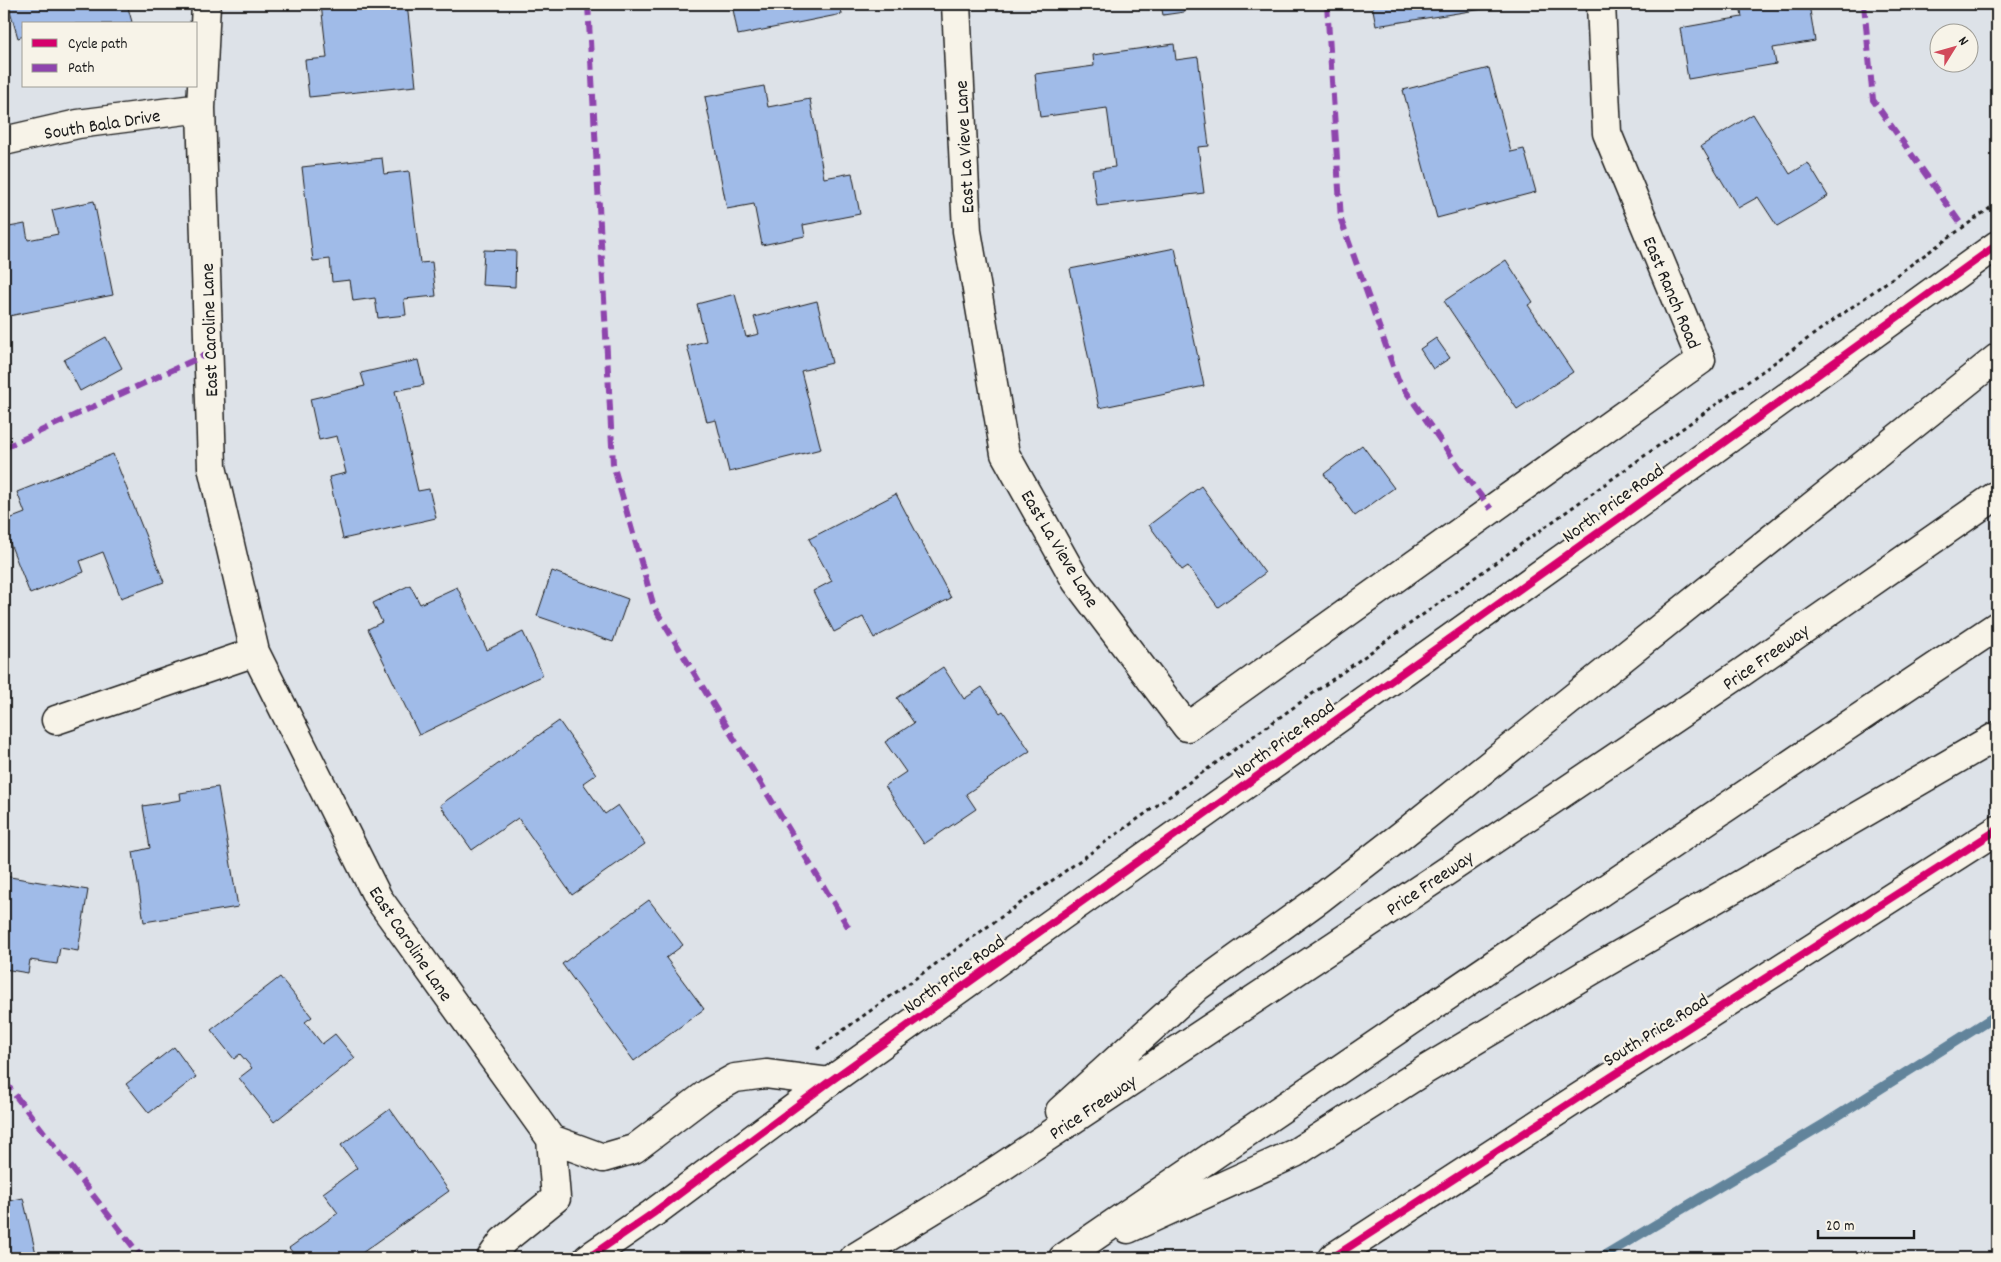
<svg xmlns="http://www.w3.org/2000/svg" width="2001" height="1262" font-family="Dekko,sans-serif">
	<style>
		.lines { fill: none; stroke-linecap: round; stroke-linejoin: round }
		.stream { stroke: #62849b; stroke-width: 10 }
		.building { fill: #a0bbe8; stroke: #1c1c1c }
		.minor-casing { stroke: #1c1c1c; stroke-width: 31 }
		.major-casing { stroke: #1c1c1c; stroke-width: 31 }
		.highway-casing { stroke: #1c1c1c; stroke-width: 31 }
		.path { stroke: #1c1c1c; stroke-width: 3; stroke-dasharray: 4 4; stroke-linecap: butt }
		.minor { stroke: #f7f3e8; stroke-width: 28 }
		.major { stroke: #f7f3e8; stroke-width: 28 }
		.highway { stroke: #f7f3e8; stroke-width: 28 }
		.quiet { stroke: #8e44ad; stroke-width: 6; stroke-dasharray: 12 6; stroke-linecap: butt }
		.cycleway-casing { stroke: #f7f3e8; stroke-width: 11 }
		.cycleway { stroke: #d6006c; stroke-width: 8 }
		.labels { text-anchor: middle; stroke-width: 4.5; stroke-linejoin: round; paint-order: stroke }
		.street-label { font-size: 19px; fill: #1c1c1c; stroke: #f7f3e8 }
	</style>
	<rect width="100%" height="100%" fill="#dde2e8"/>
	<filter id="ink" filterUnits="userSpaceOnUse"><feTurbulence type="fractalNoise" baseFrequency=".02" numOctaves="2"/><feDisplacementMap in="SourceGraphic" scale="10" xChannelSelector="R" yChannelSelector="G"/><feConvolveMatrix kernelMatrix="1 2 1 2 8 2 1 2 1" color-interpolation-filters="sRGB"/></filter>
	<g filter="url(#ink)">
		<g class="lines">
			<path class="stream" d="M 1600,1258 L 1826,1123 L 1997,1015"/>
		</g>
		<path class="building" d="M 8,4 L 127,4 L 132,22 L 126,24 L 24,24 L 24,36 L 18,38 Z
			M 321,4 L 407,4 L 416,86 L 309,97 L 305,60 L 327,58 Z
			M 732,4 L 840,4 L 842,14 L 738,35 Z
			M 1161,4 L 1183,4 L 1184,12 L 1163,15 Z
			M 1372,4 L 1502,4 L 1502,6 L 1376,26 Z
			M 1740,4 L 1809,4 L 1815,41 L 1773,48 L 1776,64 L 1688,79 L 1680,28 L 1742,17 Z
			M 1174,44 L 1176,60 L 1198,57 L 1209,146 L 1198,147 L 1204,193 L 1097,206 L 1092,170 L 1115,167 L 1107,108 L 1040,117 L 1035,74 L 1094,66 L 1093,55 Z
			M 1489,68 L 1511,152 L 1524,149 L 1536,192 L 1437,218 L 1403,90 Z
			M 764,86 L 768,107 L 810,99 L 824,178 L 852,173 L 860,214 L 803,225 L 805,236 L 762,245 L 754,204 L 727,209 L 705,97 Z
			M 1753,114 L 1790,174 L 1808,163 L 1828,196 L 1777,226 L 1758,197 L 1738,208 L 1701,146 Z
			M 382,158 L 384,174 L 409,171 L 420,263 L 432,262 L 436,296 L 404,299 L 406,315 L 378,318 L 375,298 L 353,301 L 350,280 L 332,282 L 330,259 L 313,261 L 302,167 Z
			M 94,201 L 113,295 L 4,317 L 4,228 L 25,224 L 28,240 L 58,234 L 52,210 Z
			M 1175,248 L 1204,386 L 1099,408 L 1070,269 Z
			M 484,250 L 516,251 L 515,287 L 482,285 Z
			M 1506,260 L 1533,302 L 1528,305 L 1573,372 L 1517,409 L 1444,301 Z
			M 735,294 L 746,337 L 759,334 L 754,317 L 817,301 L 832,363 L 801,371 L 821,449 L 729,472 L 716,420 L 707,422 L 687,346 L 706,341 L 697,304 Z
			M 106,337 L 122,368 L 80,391 L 64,360 Z
			M 1436,338 L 1450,358 L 1433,369 L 1420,349 Z
			M 418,360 L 424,385 L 395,391 L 418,491 L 429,489 L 436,518 L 343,539 L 329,477 L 346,473 L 337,436 L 319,440 L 310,399 L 365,386 L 361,373 Z
			M 1362,445 L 1394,488 L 1355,516 L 1324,474 Z
			M 113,454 L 164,582 L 121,598 L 103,552 L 80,561 L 84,572 L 30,594 L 4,528 L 4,521 L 25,513 L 17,492 Z
			M 1201,486 L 1265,573 L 1218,607 L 1188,566 L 1182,570 L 1149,525 Z
			M 896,494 L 951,598 L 874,638 L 863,617 L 834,632 L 813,591 L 832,581 L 809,539 Z
			M 552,571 L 628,599 L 613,642 L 537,616 Z
			M 410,585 L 420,604 L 457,587 L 487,650 L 523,632 L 543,675 L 419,735 L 368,629 L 382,622 L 373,603 Z
			M 943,667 L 964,699 L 982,687 L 1000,713 L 1003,711 L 1030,751 L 966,794 L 976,809 L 924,844 L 885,786 L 906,772 L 885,742 L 914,723 L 897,698 Z
			M 559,721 L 596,774 L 583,783 L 605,814 L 618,805 L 645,844 L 572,895 L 518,818 L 472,850 L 440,805 Z
			M 218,787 L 238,907 L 144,922 L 133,852 L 150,848 L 143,806 L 181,800 L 180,793 Z
			M 4,876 L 88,890 L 78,951 L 60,948 L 57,964 L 30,960 L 28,973 L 4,969 Z
			M 649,900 L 683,945 L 666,958 L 704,1009 L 634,1061 L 562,964 Z
			M 280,977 L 312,1017 L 305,1022 L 322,1044 L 335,1034 L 355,1058 L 274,1122 L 239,1078 L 252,1068 L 240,1054 L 234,1059 L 211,1030 Z
			M 174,1047 L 196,1077 L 149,1113 L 126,1084 Z
			M 390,1109 L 449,1191 L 355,1258 L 297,1258 L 289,1248 L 338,1213 L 323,1193 L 357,1168 L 341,1145 Z
			M 23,1198 L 37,1258 L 4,1258 L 4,1202 Z"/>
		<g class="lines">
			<defs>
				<path id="minor" d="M 206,4 L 201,108 L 212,467 L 255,652 L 378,898 L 551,1139 L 556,1198 L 503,1241 L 491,1258
					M 956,4 L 967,231 L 1005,454 L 1076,581 L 1187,727 L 1701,360 L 1607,133 L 1601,4
					M 4,141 L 78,124 L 201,108
					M 56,720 L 255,652
					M 551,1139 L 603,1158 L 634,1149 L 708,1093 L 735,1078 L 766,1074 L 829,1082"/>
				<path id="major" d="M 588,1258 L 652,1214 L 829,1082 L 1619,518 L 1997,245
					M 1332,1258 L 1578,1098 L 1997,830"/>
				<path id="highway" d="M 1060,1111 L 1197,987 L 1318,900 L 1402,835 L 1997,358
					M 1128,1229 L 1295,1153 L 1425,1070 L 1591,971 L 1997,736
					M 854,1258 L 991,1174 L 1432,881 L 1738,675 L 1997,495
					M 1063,1258 C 1373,1046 1684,834 1997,626"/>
			</defs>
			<use href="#minor" class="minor-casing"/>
			<use href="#major" class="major-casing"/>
			<use href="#highway" class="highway-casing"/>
			<path class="path" d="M 817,1049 L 1997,203"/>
			<use href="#minor" class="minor"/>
			<use href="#major" class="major"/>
			<use href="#highway" class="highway"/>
			<path class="quiet" d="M 588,4 L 613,464 L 654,607 L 850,930
				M 1327,4 L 1341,220 L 1398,380 L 1464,474 L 1491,509
				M 1864,4 L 1873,100 L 1963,227
				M 4,448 L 209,353
				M 4,1081 L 142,1258"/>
			<defs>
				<path id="cycleway" d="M 588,1258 L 652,1214 L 829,1082 L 1619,518 L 1997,245
					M 1332,1258 L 1578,1098 L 1997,830"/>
			</defs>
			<use href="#cycleway" class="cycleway-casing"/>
			<use href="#cycleway" class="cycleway"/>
		</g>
	</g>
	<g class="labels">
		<g class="street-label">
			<text transform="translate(102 123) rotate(-9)" y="7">South Bala Drive</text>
			<text transform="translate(963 147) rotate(-93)" y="7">East La Vieve Lane</text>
			<text transform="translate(1673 292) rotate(67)" y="7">East Ranch Road</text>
			<text transform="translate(208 330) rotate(-92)" y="7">East Caroline Lane</text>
			<text transform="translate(1612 502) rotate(-36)" y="7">North Price Road</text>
			<text transform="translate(1061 548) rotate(59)" y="7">East La Vieve Lane</text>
			<text transform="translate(1765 656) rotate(-35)" y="7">Price Freeway</text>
			<text transform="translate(1283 738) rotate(-36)" y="7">North Price Road</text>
			<text transform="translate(1429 882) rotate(-34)" y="7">Price Freeway</text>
			<text transform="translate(412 943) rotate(56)" y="7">East Caroline Lane</text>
			<text transform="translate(953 973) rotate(-36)" y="7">North Price Road</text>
			<text transform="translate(1655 1029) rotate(-32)" y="7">South Price Road</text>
			<text transform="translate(1092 1106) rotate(-34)" y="7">Price Freeway</text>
		</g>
	</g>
	<rect width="2001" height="1262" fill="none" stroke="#f7f3e8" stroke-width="20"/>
	<rect x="10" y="10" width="1981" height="1242" fill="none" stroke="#1c1c1c" stroke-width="2" filter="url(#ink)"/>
	<rect x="22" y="22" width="175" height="65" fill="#f7f3e8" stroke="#9f9d96"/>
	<rect x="32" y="39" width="25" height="8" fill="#d6006c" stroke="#9f9d96"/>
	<text x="68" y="48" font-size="15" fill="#1c1c1c">Cycle path</text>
	<rect x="32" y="64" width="25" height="8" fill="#8e44ad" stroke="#9f9d96"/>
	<text x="68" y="72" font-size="15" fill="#1c1c1c">Path</text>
	<g transform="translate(1954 48) rotate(53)"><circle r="24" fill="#f7f3e8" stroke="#9f9d96"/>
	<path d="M0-4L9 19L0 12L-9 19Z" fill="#d1495b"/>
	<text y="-8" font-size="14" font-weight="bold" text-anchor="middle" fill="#1c1c1c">N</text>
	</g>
	<path d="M1818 1230v8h96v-8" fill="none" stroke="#1c1c1c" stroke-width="2.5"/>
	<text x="1826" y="1230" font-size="15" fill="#1c1c1c" stroke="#f7f3e8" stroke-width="4" paint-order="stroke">20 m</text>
</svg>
